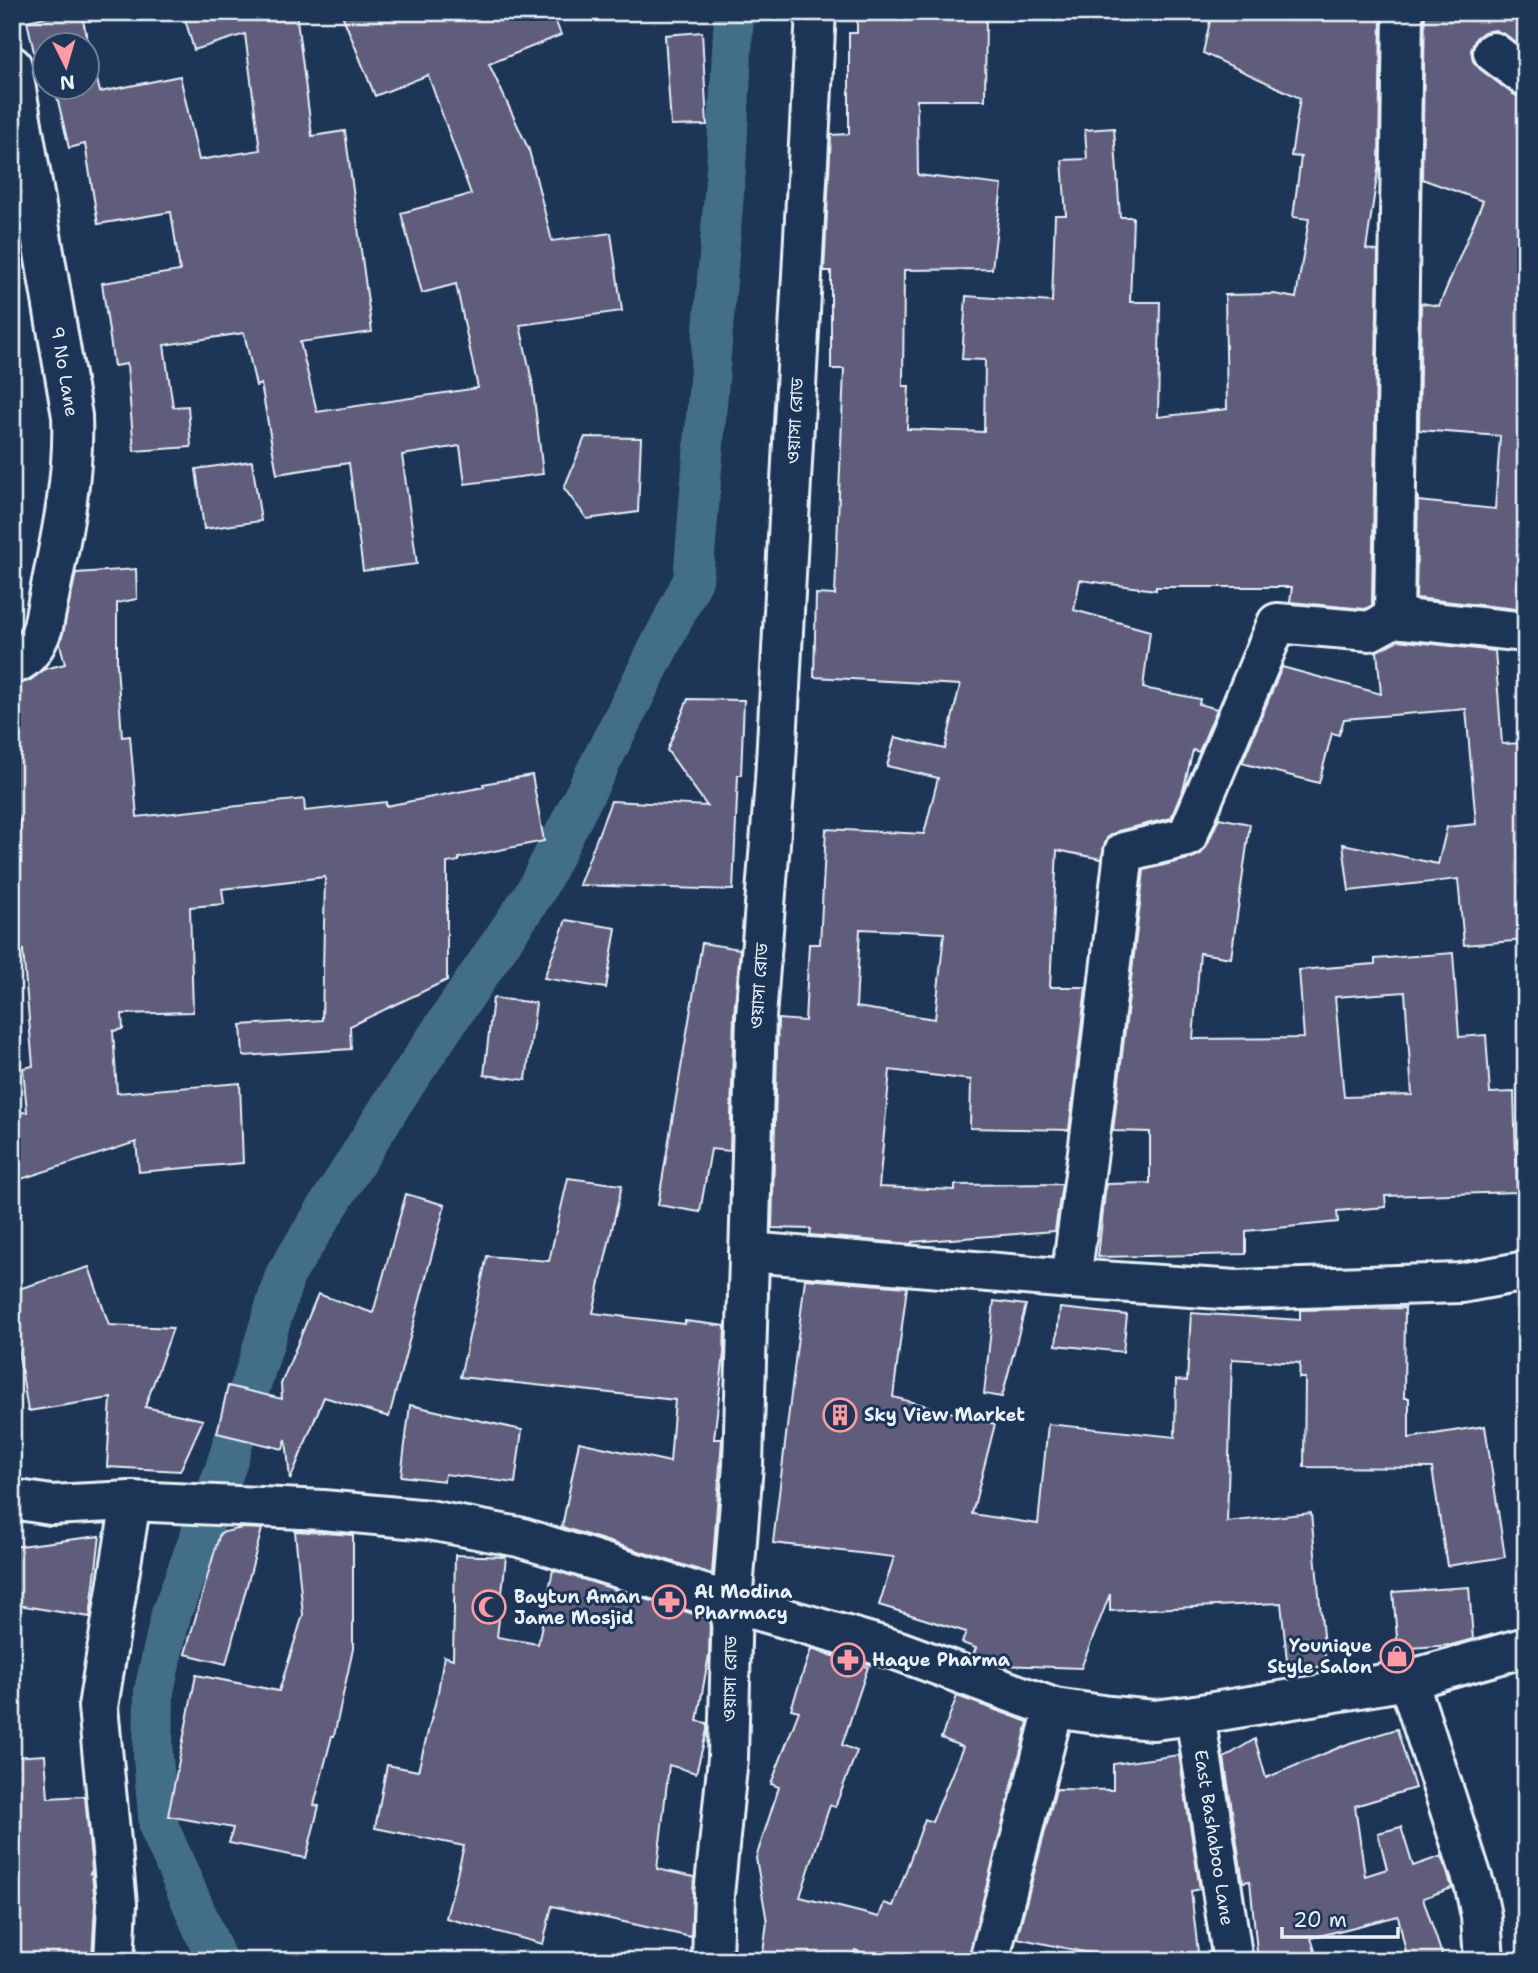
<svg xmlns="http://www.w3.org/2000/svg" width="1538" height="1973" font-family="'Shantell Sans','Noto Sans Bengali',sans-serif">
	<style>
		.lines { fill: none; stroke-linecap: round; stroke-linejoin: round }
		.canal { stroke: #436e88; stroke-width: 40 }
		.building { fill: #605d7b; stroke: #e8f1f8; stroke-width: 2; fill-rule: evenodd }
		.minor-casing { stroke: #e8f1f8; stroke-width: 44 }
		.minor { stroke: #1d3557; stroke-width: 38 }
		.labels { text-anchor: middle; stroke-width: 6; stroke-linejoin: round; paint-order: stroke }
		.street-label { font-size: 18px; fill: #e8f1f8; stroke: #1d3557 }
		.poi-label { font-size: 18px; font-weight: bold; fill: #e8f1f8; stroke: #1d3557; text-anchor: start }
	</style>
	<rect width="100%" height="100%" fill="#1d3557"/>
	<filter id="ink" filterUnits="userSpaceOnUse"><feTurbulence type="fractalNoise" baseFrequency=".0143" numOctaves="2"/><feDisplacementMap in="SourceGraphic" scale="14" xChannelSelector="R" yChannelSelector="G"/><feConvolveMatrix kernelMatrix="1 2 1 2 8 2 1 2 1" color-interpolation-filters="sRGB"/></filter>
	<g filter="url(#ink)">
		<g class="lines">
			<path class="canal" d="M 217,1961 L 159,1827 L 153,1758 L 154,1691 L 171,1614 L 225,1469 L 285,1275 L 393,1102 L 535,892 L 693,580 L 726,168 L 734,12"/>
		</g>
		<path class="building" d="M 68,12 L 81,12 L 100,92 L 180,76 L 199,160 L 260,150 L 245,34 L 194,50 L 183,12 L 296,12 L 312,136 L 345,131 L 372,332 L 300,342 L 317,412 L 478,388 L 456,284 L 422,293 L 401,213 L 471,194 L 428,75 L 375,96 L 341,12 L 552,12 L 561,35 L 489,64 L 529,150 L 552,241 L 611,233 L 622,311 L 520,325 L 532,381 L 543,474 L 465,484 L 460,446 L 402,455 L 417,564 L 363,571 L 349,463 L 277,474 L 261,384 L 256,386 L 244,333 L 164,345 L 173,407 L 188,406 L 191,447 L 134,451 L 127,364 L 114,366 L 102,283 L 180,271 L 171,212 L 98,224 L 85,144 L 69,148 L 55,88 L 88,88 L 88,46 L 46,46 L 46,72 L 39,74 L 27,21 Z
			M 857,12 L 986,12 L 985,100 L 917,100 L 918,175 L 1002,185 L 992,269 L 904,270 L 903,386 L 909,386 L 907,429 L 984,432 L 985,360 L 962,359 L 966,296 L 1052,302 L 1055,215 L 1066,215 L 1062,160 L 1087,159 L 1085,130 L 1114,128 L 1120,217 L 1133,217 L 1130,302 L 1160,302 L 1158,417 L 1227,409 L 1225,295 L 1274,294 L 1296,298 L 1309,219 L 1293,217 L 1301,157 L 1291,156 L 1300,98 L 1203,53 L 1212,12 L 1381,12 L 1379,164 L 1366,249 L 1378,251 L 1372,605 L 1365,609 L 1290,602 L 1292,587 L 1156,587 L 1156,590 L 1080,580 L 1074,610 L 1150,631 L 1143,688 L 1200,699 L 1199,704 L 1217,709 L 1199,752 L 1193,750 L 1184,787 L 1171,818 L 1118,831 L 1107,838 L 1101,859 L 1057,850 L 1050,987 L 1086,987 L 1069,1130 L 970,1128 L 971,1080 L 890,1070 L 879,1187 L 955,1190 L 955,1185 L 1062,1184 L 1055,1231 L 912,1242 L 912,1244 L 810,1235 L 811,1229 L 772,1228 L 778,1019 L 805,1021 L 809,944 L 820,944 L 826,829 L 924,834 L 938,778 L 887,766 L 895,737 L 945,749 L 960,685 L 814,677 L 816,594 L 835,595 L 844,369 L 831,369 L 831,271 L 824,271 L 831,135 L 849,134 L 849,33 L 857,33 ZM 860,929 L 944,933 L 935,1019 L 856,1007 Z
			M 1425,12 L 1526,12 L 1526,49 L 1506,35 L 1495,30 L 1484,32 L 1476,38 L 1471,50 L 1473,61 L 1480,69 L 1513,94 L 1526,98 L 1526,610 L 1416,598 L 1418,495 L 1418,501 L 1495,509 L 1500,436 L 1419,430 L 1421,303 L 1439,306 L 1483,201 L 1422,179 Z
			M 702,32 L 707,125 L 671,126 L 665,35 Z
			M 585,437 L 641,438 L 638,512 L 587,519 L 564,488 Z
			M 252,461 L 261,521 L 204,529 L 196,469 Z
			M 136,569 L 137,599 L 117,603 L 117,665 L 122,737 L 130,736 L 137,817 L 304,799 L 305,811 L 386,802 L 386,806 L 484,787 L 483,784 L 532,775 L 544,841 L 459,858 L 459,861 L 447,863 L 447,980 L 350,1026 L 351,1049 L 243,1056 L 241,1025 L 322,1020 L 325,877 L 222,889 L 224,904 L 190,907 L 193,1012 L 122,1014 L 123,1029 L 113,1031 L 117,1093 L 240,1083 L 243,1163 L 139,1172 L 136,1142 L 12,1182 L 12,1113 L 27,1112 L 23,1068 L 33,1066 L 23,950 L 21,950 L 20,820 L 12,821 L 12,685 L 29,681 L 45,669 L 65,664 L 60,644 L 76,573 Z
			M 1398,640 L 1495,651 L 1502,744 L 1526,743 L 1526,784 L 1523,785 L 1526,823 L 1526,940 L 1464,945 L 1458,879 L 1349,891 L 1343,844 L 1438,864 L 1447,827 L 1476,824 L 1466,709 L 1344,719 L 1339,735 L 1332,733 L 1319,783 L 1242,763 L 1282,667 L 1381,694 L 1377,651 Z
			M 688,699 L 744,700 L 741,775 L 738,775 L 733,890 L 579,885 L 611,801 L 707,806 L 667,750 Z
			M 1219,818 L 1250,824 L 1231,958 L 1200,953 L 1193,1039 L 1304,1038 L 1299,970 L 1375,964 L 1375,959 L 1453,953 L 1459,1037 L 1486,1035 L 1490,1093 L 1514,1092 L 1517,1192 L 1385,1196 L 1386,1207 L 1337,1211 L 1338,1222 L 1246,1231 L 1246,1254 L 1098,1257 L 1106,1184 L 1150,1183 L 1150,1132 L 1113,1131 L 1144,870 L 1192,858 L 1201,854 L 1207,845 ZM 1405,992 L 1412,1095 L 1344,1097 L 1335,997 Z
			M 566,920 L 616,928 L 606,988 L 544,978 Z
			M 702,943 L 740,949 L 734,1015 L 730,1151 L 711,1149 L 700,1212 L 658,1205 Z
			M 493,998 L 536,1003 L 526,1080 L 484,1075 Z
			M 568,1178 L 622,1185 L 593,1313 L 685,1324 L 685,1321 L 725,1326 L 724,1353 L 714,1439 L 722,1439 L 712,1574 L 562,1527 L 579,1442 L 670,1462 L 675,1400 L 460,1377 L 487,1256 L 549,1261 Z
			M 406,1194 L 445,1205 L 389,1417 L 324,1397 L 290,1480 L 286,1439 L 283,1449 L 217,1433 L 228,1386 L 282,1399 L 281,1384 L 318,1294 L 373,1313 Z
			M 89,1267 L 109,1325 L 173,1328 L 145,1407 L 203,1420 L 180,1471 L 107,1467 L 111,1398 L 28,1411 L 18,1349 L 12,1351 L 12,1291 Z
			M 805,1279 L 907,1287 L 893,1397 L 995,1424 L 972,1514 L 1038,1524 L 1048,1424 L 1175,1437 L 1176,1380 L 1187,1381 L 1191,1313 L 1300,1320 L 1300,1310 L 1405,1308 L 1404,1398 L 1409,1398 L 1409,1438 L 1485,1426 L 1505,1557 L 1447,1566 L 1432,1468 L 1304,1467 L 1305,1378 L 1299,1378 L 1300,1363 L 1232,1359 L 1227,1522 L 1311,1513 L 1326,1666 L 1288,1670 L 1281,1603 L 1110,1611 L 1110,1594 L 1081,1668 L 999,1665 L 973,1655 L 976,1648 L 962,1643 L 966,1632 L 879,1605 L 894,1557 L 773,1543 Z
			M 994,1301 L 1026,1305 L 1002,1397 L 984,1394 Z
			M 1060,1308 L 1127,1315 L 1123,1352 L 1056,1345 Z
			M 410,1405 L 522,1430 L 515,1483 L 445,1474 L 444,1481 L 401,1476 Z
			M 242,1528 L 262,1529 L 226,1664 L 185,1654 L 220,1533 Z
			M 295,1531 L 353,1535 L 353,1649 L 334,1736 L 332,1736 L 314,1805 L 319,1806 L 306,1858 L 229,1843 L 233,1828 L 168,1816 L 196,1675 L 279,1691 L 303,1615 Z
			M 100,1536 L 90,1617 L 12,1604 L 12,1547 Z
			M 455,1555 L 506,1557 L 497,1637 L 538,1644 L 553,1570 L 710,1619 L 709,1655 L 697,1721 L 707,1723 L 707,1730 L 696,1773 L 669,1765 L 657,1869 L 694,1877 L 691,1937 L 552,1906 L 543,1944 L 446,1918 L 464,1846 L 375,1828 L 387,1765 L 418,1771 L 438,1692 L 444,1656 L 453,1659 Z
			M 1469,1587 L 1473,1639 L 1451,1645 L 1398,1649 L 1393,1592 Z
			M 811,1649 L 868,1667 L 842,1745 L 857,1751 L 835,1807 L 830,1805 L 800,1897 L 879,1917 L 884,1903 L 893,1906 L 925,1819 L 932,1822 L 963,1747 L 941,1738 L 957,1696 L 1028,1722 L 968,1961 L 888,1961 L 855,1950 L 850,1961 L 762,1961 L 767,1922 L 756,1858 L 779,1787 L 771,1784 L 799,1711 L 791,1709 Z
			M 1397,1729 L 1415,1788 L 1355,1806 L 1365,1876 L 1387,1869 L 1378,1833 L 1401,1827 L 1413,1866 L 1442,1856 L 1452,1888 L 1423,1898 L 1444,1961 L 1408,1961 L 1398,1916 L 1311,1938 L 1318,1961 L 1258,1961 L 1250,1881 L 1243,1882 L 1224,1758 L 1255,1739 L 1266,1778 L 1350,1743 Z
			M 45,1755 L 48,1798 L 85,1796 L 92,1870 L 90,1874 L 92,1874 L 95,1904 L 92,1961 L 12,1961 L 12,1757 Z
			M 1179,1755 L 1200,1889 L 1191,1891 L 1199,1961 L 1109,1961 L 1108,1957 L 1017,1938 L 1056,1789 L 1113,1790 L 1113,1764 Z"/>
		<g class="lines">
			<defs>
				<g id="minor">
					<path d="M 1493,52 L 1526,77"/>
					<path id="s1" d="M 12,66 L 72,416 C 75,487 56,558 43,627 C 38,641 29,661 12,664"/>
					<path d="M 1394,618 L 1403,12"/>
					<path d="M 1526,632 L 1394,618 L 1370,631 L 1277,623 L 1187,837 L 1124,852 L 1094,1107 L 1071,1279 L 1236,1290 L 1461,1283 L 1526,1271"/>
					<path d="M 749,1252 L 1071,1279"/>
					<path d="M 12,1499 L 51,1505 L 131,1501 L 323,1510 L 429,1520 L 519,1537 L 732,1603 L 899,1651 L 1054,1708 L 1110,1716 L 1154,1720 L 1195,1715 L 1408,1680 L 1526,1647"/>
					<path d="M 1408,1680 L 1475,1887 L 1481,1916 L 1484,1961"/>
					<path id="s2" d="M 1195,1715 L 1233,1961"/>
					<path d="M 114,1961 L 117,1904 L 98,1707 L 131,1501"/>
					<path d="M 712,1961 L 714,1895 L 728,1758 L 732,1603 L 743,1465 L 756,1017 L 775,781 L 816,12"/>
					<path d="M 989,1961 L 1054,1708"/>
				</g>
			</defs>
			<use href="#minor" class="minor-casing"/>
			<use href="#minor" class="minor"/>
		</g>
	</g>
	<defs>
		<symbol id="building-ring" viewBox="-11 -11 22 22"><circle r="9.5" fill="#1d3557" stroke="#ff9aa2" stroke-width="1.5"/><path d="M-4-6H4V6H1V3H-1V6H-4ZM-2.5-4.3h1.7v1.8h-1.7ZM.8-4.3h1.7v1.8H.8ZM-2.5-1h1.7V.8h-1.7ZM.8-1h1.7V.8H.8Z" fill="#ff9aa2"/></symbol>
		<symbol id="pharmacy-ring" viewBox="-11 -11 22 22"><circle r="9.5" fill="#1d3557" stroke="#ff9aa2" stroke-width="1.5"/><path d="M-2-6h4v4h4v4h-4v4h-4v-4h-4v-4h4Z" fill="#ff9aa2"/></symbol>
		<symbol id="mosque-ring" viewBox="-11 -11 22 22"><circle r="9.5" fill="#1d3557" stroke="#ff9aa2" stroke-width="1.5"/><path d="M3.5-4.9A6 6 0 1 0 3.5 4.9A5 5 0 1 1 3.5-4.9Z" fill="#ff9aa2"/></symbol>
		<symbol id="shop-ring" viewBox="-11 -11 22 22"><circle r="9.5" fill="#1d3557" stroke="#ff9aa2" stroke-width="1.5"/><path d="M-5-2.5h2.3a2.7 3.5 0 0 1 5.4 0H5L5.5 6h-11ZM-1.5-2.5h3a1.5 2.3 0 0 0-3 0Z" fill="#ff9aa2"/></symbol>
	</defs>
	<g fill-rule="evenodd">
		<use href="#building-ring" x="821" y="1396" width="38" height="38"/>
		<use href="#pharmacy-ring" x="650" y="1583" width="38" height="38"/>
		<use href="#mosque-ring" x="470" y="1588" width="38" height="38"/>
		<use href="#shop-ring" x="1378" y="1637" width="38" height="38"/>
		<use href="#pharmacy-ring" x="829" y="1641" width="38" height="38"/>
	</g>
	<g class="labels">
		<g class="street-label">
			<text dy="6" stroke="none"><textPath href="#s1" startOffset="310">9 No Lane</textPath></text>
			<text transform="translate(795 421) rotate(-87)" y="6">ওয়াসা রোড</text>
			<text transform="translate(759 986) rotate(-86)" y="6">ওয়াসা রোড</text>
			<text transform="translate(730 1679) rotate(-89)" y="6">ওয়াসা রোড</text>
			<text dy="6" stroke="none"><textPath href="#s2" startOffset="124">East Bashaboo Lane</textPath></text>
		</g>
		<g class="poi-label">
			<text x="864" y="1421">Sky View Market</text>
			<text x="694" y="1598">Al Modina<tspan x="694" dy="21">Pharmacy</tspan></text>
			<text x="514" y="1603">Baytun Aman<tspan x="514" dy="21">Jame Mosjid</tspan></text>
			<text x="1372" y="1652" text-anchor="end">Younique<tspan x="1372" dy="21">Style Salon</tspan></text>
			<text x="872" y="1666">Haque Pharma</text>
		</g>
	</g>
	<rect width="1538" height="1973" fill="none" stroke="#1d3557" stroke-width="42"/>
	<rect x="21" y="21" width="1496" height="1931" fill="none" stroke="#e8f1f8" stroke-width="2.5" filter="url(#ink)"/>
	<g transform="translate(66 66) rotate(175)"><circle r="33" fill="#1d3557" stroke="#6e8097" stroke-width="2"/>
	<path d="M0-5L12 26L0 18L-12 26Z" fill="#ff9aa2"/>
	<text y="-10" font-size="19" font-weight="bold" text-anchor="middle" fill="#e8f1f8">N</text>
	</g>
	<path d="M1282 1927v10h116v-10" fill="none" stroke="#e8f1f8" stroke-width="3.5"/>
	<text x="1293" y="1927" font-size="21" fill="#e8f1f8" stroke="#1d3557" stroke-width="5" paint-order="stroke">20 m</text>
</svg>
